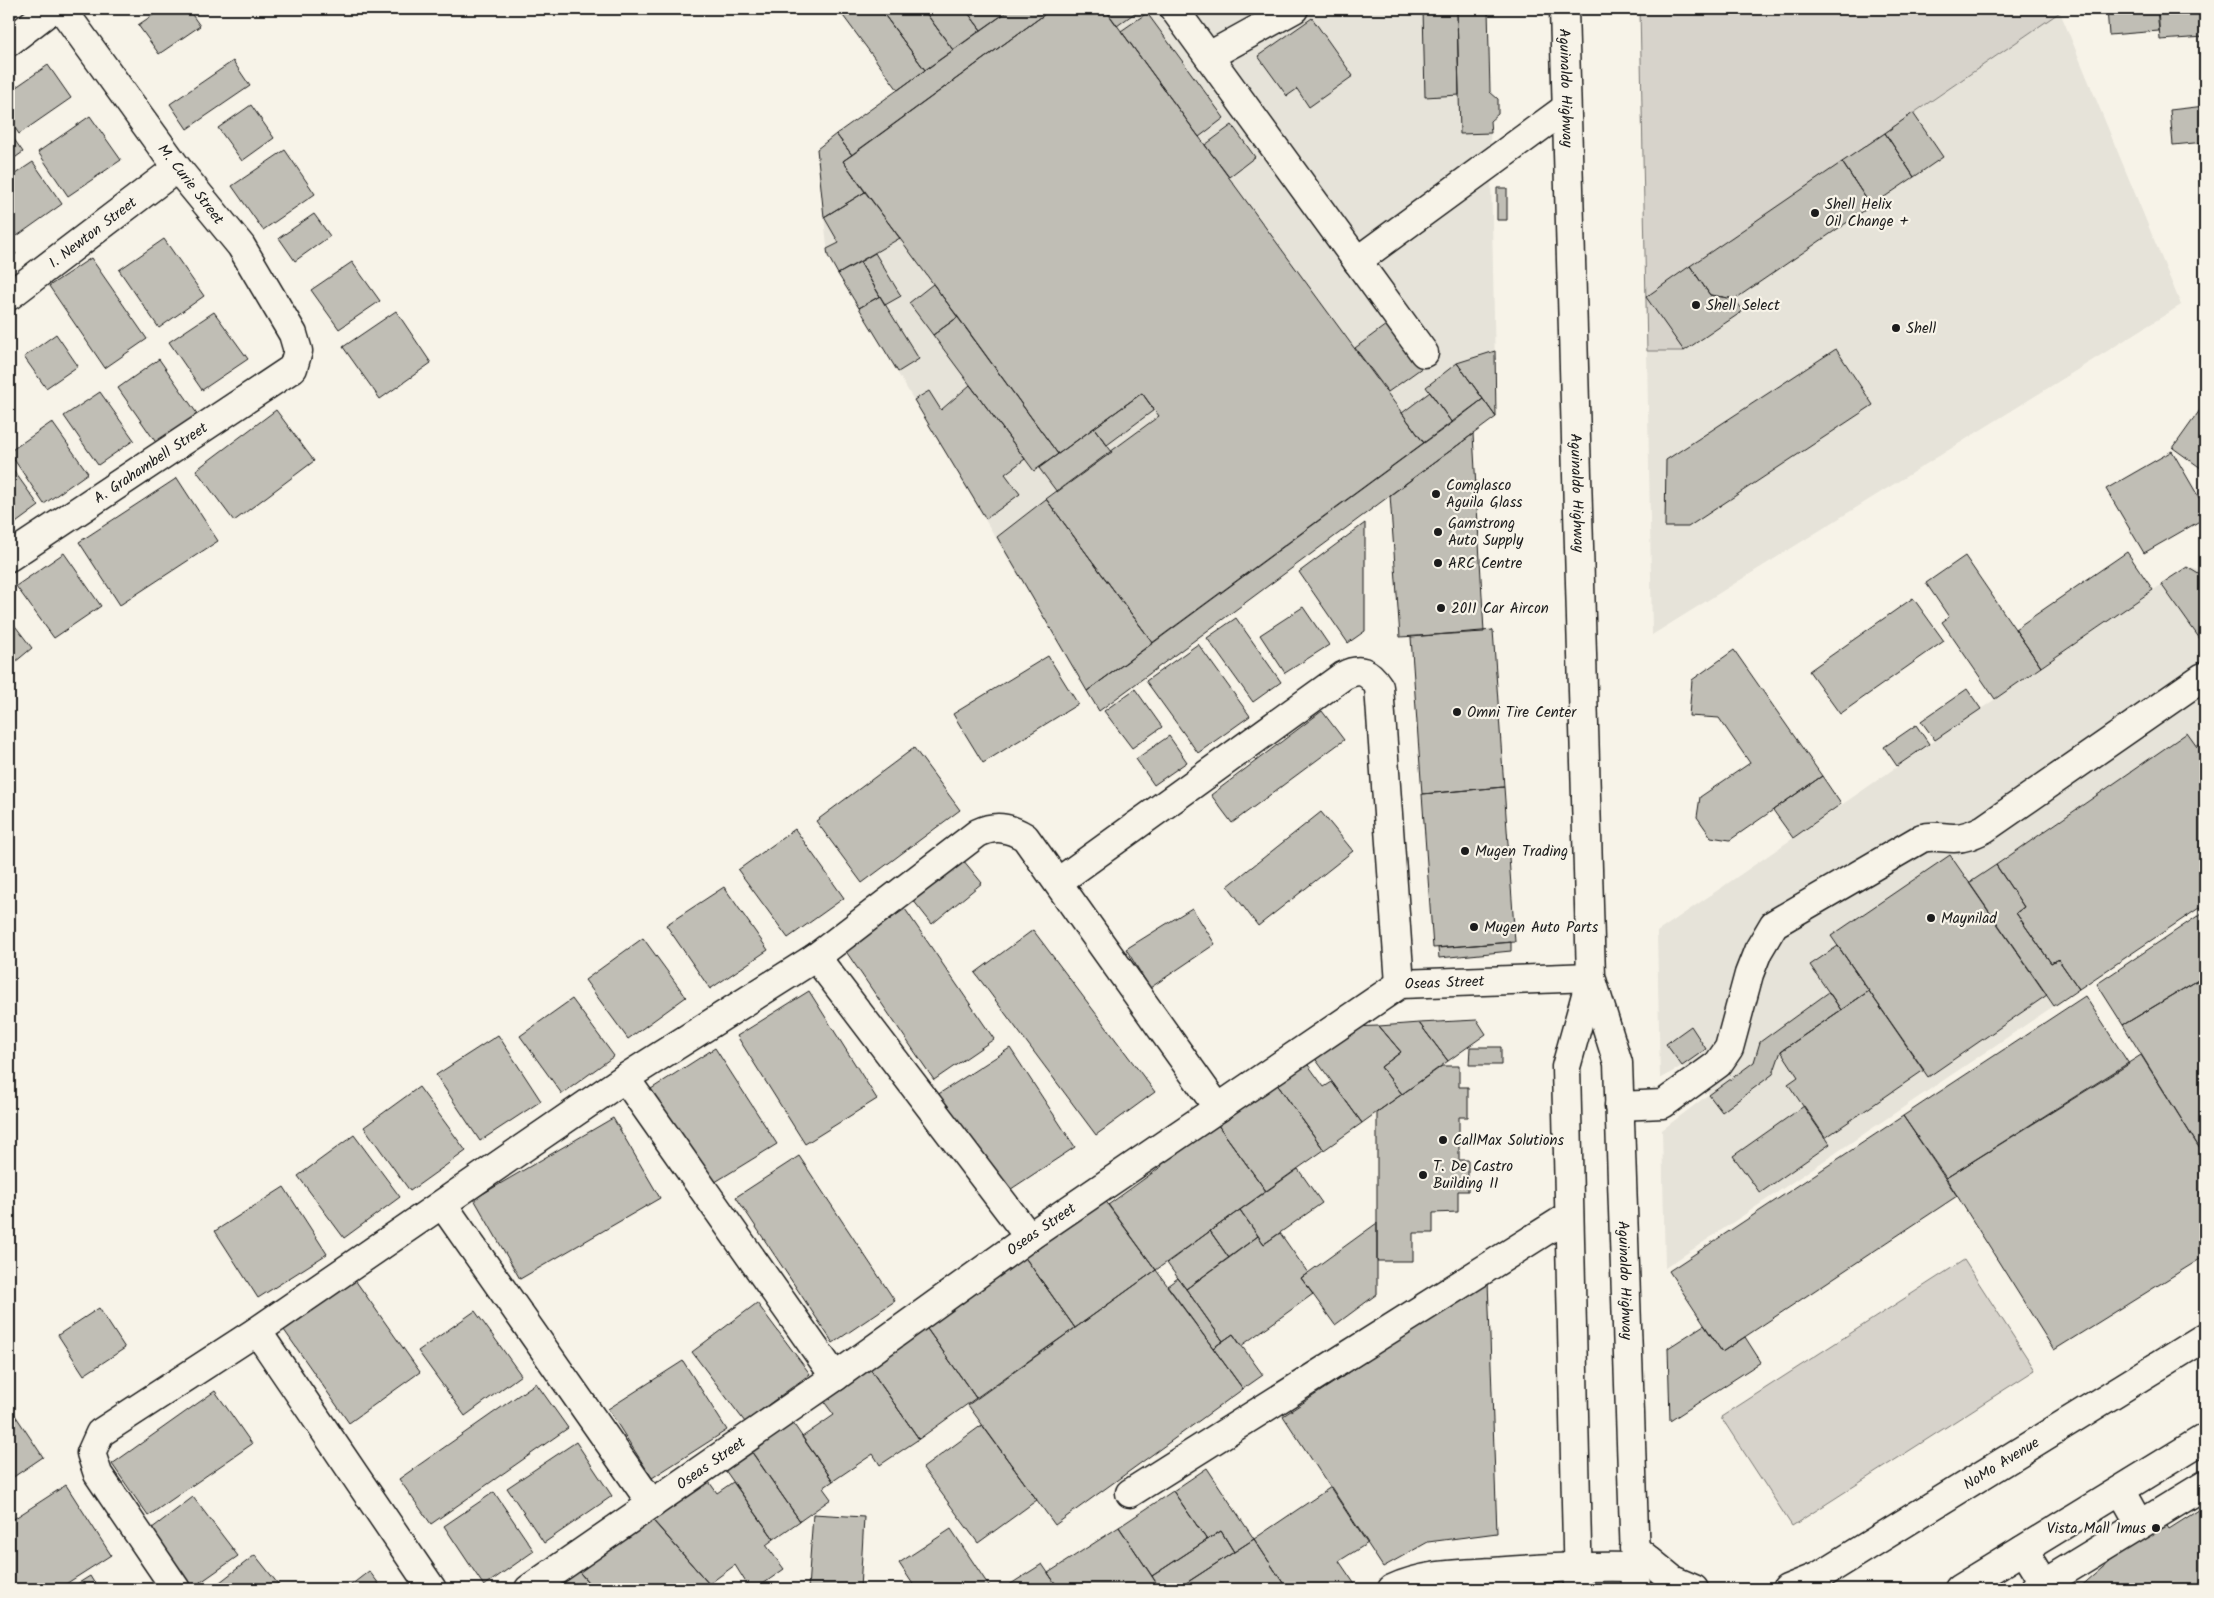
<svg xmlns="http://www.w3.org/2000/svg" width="2214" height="1598" font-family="Kalam,sans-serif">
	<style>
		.built { fill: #e6e3d9 }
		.green { fill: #d7d3cb; stroke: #7a7874 }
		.building { fill: #c0beb5; stroke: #1c1c1c }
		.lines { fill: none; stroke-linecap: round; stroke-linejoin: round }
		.minor-casing { stroke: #1c1c1c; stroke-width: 31 }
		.major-casing { stroke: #1c1c1c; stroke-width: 31 }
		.highway-casing { stroke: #1c1c1c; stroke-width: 31 }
		.minor { stroke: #f7f3e8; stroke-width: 28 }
		.major { stroke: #f7f3e8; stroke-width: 28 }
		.highway { stroke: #f7f3e8; stroke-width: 28 }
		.poi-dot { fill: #1c1c1c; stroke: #f7f3e8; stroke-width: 2 }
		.labels { text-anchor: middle; stroke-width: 4.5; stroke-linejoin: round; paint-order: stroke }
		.street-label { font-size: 15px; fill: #1c1c1c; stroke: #f7f3e8 }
		.poi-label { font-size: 15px; fill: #1c1c1c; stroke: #f7f3e8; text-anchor: start }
	</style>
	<rect width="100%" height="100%" fill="#f7f3e8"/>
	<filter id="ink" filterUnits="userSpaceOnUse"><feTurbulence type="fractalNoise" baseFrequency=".02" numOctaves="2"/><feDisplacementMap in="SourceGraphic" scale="10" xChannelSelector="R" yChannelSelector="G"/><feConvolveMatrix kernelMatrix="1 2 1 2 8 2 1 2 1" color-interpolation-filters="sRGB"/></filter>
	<g filter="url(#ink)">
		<path class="built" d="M 1011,9 L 1488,9 L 1490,92 L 1498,114 L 1490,121 L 1496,417 L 1099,711 L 828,256 L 817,149 Z
			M 2060,12 L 2181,305 L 1652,635 L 1646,297 Z
			M 2187,567 L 2205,572 L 2205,904 L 1665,1268 L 1662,1130 L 1709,1094 L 1682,1066 L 1660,1079 L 1657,932 Z"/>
		<path class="green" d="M 1640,9 L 2058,9 L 2060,12 L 1647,297 L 1684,351 L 1647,351 Z
			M 1964,1260 L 2035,1370 L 1792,1526 L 1721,1417 Z"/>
		<path class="building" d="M 162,9 L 188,9 L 200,26 L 159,54 L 138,25 Z
			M 838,9 L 880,9 L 925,70 L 898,90 Z
			M 880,9 L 923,9 L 953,50 L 925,70 Z
			M 923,9 L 965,9 L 981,30 L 953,50 Z
			M 965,9 L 1007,9 L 1008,11 L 981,30 Z
			M 1011,9 L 1052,9 L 852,155 L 836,134 Z
			M 1052,9 L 1105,9 L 1424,443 L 1153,643 L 1046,499 L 1159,416 L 1142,393 L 1058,454 L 843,161 Z
			M 1105,9 L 1140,9 L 1117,26 Z
			M 1423,9 L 1472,9 L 1457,11 L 1459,95 L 1425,97 Z
			M 1488,9 L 1490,92 L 1498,99 L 1498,114 L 1490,121 L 1491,133 L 1460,134 L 1457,11 Z
			M 2107,9 L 2157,9 L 2159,31 L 2109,35 Z
			M 2158,9 L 2205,9 L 2205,37 L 2160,40 Z
			M 1147,13 L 1224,118 L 1199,137 L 1121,31 Z
			M 1312,18 L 1353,76 L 1309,107 L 1297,89 L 1287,96 L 1258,56 Z
			M 233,61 L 250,86 L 187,129 L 170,104 Z
			M 48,65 L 71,98 L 19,134 L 9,119 L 9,92 Z
			M 251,105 L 274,138 L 242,161 L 218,128 Z
			M 2205,106 L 2205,142 L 2173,145 L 2170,110 Z
			M 1913,113 L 1943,157 L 1914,177 L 1885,133 Z
			M 90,116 L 121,160 L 68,196 L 38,152 Z
			M 1232,125 L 1255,157 L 1229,177 L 1205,145 Z
			M 9,132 L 23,152 L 9,162 Z
			M 1885,133 L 1914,177 L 1871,206 L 1842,162 Z
			M 836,134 L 852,155 L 843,161 L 865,192 L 824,217 L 817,149 Z
			M 285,150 L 315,194 L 263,230 L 232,186 Z
			M 33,162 L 62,204 L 17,236 L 9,224 L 9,178 Z
			M 1842,162 L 1871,206 L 1735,299 L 1710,295 L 1690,266 Z
			M 1497,188 L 1507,188 L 1507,220 L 1497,220 Z
			M 865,192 L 900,238 L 838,274 L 828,256 L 827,249 L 839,243 L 824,217 Z
			M 314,214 L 330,236 L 295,261 L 279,238 Z
			M 164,239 L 204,296 L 159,328 L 119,270 Z
			M 9,244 L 16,254 L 9,258 Z
			M 875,253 L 901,296 L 885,305 L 860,262 Z
			M 91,258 L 147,339 L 105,368 L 49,286 Z
			M 352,262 L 380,301 L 339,329 L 311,290 Z
			M 860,262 L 880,296 L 859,308 L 838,274 Z
			M 1690,266 L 1710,295 L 1735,299 L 1743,311 L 1684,351 L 1646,297 Z
			M 933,284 L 958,317 L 933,335 L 909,303 Z
			M 880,296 L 919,359 L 898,372 L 859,308 Z
			M 396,311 L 431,363 L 380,399 L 343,347 Z
			M 214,312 L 248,359 L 202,390 L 169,342 Z
			M 958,317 L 1058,454 L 1034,471 L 933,335 Z
			M 1390,322 L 1423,367 L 1388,392 L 1355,348 Z
			M 56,334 L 78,366 L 46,388 L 24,357 Z
			M 1836,349 L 1873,405 L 1688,527 L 1665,527 L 1666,460 Z
			M 1495,351 L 1496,417 L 1457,363 Z
			M 159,359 L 198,415 L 157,444 L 118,388 Z
			M 1457,363 L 1483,399 L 1452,423 L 1426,387 Z
			M 970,385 L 1025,459 L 1005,474 L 1020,494 L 986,519 L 914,400 L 929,391 L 941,410 Z
			M 100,392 L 134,440 L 98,465 L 64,416 Z
			M 1430,392 L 1452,423 L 1424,443 L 1402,413 Z
			M 1142,393 L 1154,410 L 1107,445 L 1094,428 Z
			M 1483,399 L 1496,417 L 1099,711 L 1087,691 Z
			M 2205,403 L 2205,471 L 2173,448 Z
			M 276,410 L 314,461 L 234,521 L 196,470 Z
			M 52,422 L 88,473 L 44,504 L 9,452 Z
			M 1094,428 L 1112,452 L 1057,492 L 1039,468 Z
			M 1473,434 L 1484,632 L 1400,637 L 1390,495 Z
			M 2172,451 L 2205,508 L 2205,518 L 2144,553 L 2106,489 Z
			M 9,464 L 39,506 L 9,528 Z
			M 177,478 L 218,541 L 120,605 L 79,542 Z
			M 1046,499 L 1153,643 L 1087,691 L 997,537 Z
			M 1365,523 L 1365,631 L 1348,643 L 1299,572 Z
			M 2127,552 L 2153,590 L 2041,667 L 2015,629 Z
			M 64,553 L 101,606 L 54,638 L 16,586 Z
			M 1965,556 L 2041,667 L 1995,699 L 1942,622 L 1949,617 L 1926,583 Z
			M 2187,567 L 2205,578 L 2205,646 L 2161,584 Z
			M 1913,598 L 1944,641 L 1840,714 L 1809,671 Z
			M 1303,607 L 1329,645 L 1285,673 L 1260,635 Z
			M 9,618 L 32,648 L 9,667 Z
			M 1236,618 L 1281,682 L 1253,702 L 1207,638 Z
			M 1493,630 L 1504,787 L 1422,794 L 1411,637 Z
			M 1198,644 L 1250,716 L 1198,753 L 1146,681 Z
			M 1734,650 L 1822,776 L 1730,840 L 1711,837 L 1697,817 L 1700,797 L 1750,763 L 1719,718 L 1689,716 L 1692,680 Z
			M 1048,656 L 1078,704 L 983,763 L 953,714 Z
			M 1135,689 L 1162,727 L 1132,748 L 1104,711 Z
			M 1967,689 L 1981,709 L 1935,740 L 1921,721 Z
			M 1322,711 L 1344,740 L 1232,823 L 1211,795 Z
			M 1916,725 L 1929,744 L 1897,766 L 1884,747 Z
			M 2187,733 L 2197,747 L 2205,741 L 2205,904 L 2079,989 L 2058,959 L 2051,963 L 2016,913 L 2024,907 L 1996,865 Z
			M 1169,736 L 1187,762 L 1154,785 L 1136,759 Z
			M 914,748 L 960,810 L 862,883 L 816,821 Z
			M 1822,776 L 1841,804 L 1793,838 L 1773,810 Z
			M 1504,787 L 1515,942 L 1433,948 L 1422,794 Z
			M 1321,812 L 1353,851 L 1258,926 L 1228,886 Z
			M 795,829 L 844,898 L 788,938 L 738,870 Z
			M 1950,855 L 2047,995 L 1928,1077 L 1831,936 Z
			M 963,860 L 982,883 L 932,924 L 913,900 Z
			M 1996,865 L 2024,907 L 2016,913 L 2051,963 L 2058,959 L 2079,989 L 2054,1006 L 1969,883 Z
			M 724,887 L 768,950 L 710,989 L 666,925 Z
			M 1192,908 L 1215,944 L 1150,988 L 1126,949 Z
			M 905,909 L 994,1039 L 934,1080 L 845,950 Z
			M 2205,911 L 2205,976 L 2123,1025 L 2097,984 Z
			M 1033,930 L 1155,1092 L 1096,1135 L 975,973 Z
			M 643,938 L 686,997 L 628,1039 L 585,980 Z
			M 1511,942 L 1511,951 L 1439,958 L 1438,948 Z
			M 1838,946 L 1869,991 L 1841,1010 L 1810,965 Z
			M 2205,976 L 2205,1157 L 2123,1025 Z
			M 809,991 L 877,1099 L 805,1144 L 737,1036 Z
			M 1869,991 L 1924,1070 L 1825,1138 L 1788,1084 L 1798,1077 L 1781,1051 Z
			M 1829,992 L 1841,1010 L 1781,1051 L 1773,1074 L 1722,1112 L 1709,1095 L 1754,1062 L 1760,1042 Z
			M 2085,996 L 2129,1064 L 1946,1178 L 1903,1116 Z
			M 572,999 L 614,1056 L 562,1094 L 520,1036 Z
			M 1477,1020 L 1486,1034 L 1448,1061 L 1419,1023 Z
			M 1419,1023 L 1448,1061 L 1402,1094 L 1381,1067 L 1401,1052 L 1379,1026 Z
			M 1379,1026 L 1401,1052 L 1381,1067 L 1402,1094 L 1362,1123 L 1311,1053 L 1346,1027 Z
			M 1691,1026 L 1706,1049 L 1682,1066 L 1666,1044 Z
			M 498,1035 L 541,1101 L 480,1141 L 436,1075 Z
			M 1470,1047 L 1501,1047 L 1501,1065 L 1469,1065 Z
			M 715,1048 L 777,1144 L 712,1184 L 651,1089 Z
			M 1010,1048 L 1075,1147 L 1002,1195 L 937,1095 Z
			M 2141,1055 L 2205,1157 L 2205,1256 L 2054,1350 L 1946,1178 Z
			M 1303,1058 L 1324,1087 L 1332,1082 L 1362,1123 L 1324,1150 L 1274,1080 Z
			M 1442,1066 L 1459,1066 L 1459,1087 L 1468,1087 L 1468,1117 L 1459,1117 L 1459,1160 L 1468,1160 L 1468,1191 L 1458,1191 L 1458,1212 L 1433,1213 L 1433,1233 L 1413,1233 L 1413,1261 L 1377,1261 L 1377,1112 Z
			M 1274,1080 L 1324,1150 L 1266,1191 L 1215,1121 Z
			M 419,1087 L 466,1151 L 410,1191 L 364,1127 Z
			M 1804,1106 L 1830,1144 L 1760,1193 L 1733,1156 Z
			M 1903,1116 L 1957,1196 L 1722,1352 L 1669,1271 Z
			M 613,1118 L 660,1198 L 520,1279 L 474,1199 Z
			M 1215,1121 L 1266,1191 L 1156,1270 L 1108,1205 L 1162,1166 L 1159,1161 Z
			M 354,1135 L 400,1197 L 344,1238 L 298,1176 Z
			M 799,1156 L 895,1301 L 833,1343 L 736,1197 Z
			M 1298,1169 L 1322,1203 L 1264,1244 L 1240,1210 Z
			M 284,1187 L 327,1254 L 258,1298 L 215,1231 Z
			M 1105,1200 L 1156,1270 L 1075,1328 L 1024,1256 Z
			M 1240,1210 L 1258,1236 L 1229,1258 L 1210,1231 Z
			M 1377,1223 L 1377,1294 L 1335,1325 L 1301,1278 Z
			M 1210,1231 L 1229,1258 L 1186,1289 L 1167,1263 Z
			M 1280,1233 L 1308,1273 L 1301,1278 L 1313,1294 L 1241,1346 L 1233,1334 L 1223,1341 L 1186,1289 L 1258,1236 L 1264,1244 Z
			M 1024,1256 L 1075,1328 L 976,1398 L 925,1326 Z
			M 1156,1270 L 1243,1389 L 1055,1525 L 968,1405 Z
			M 1178,1278 L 1223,1341 L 1213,1348 L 1167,1286 Z
			M 355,1280 L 420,1372 L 349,1423 L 284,1330 Z
			M 1488,1281 L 1497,1533 L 1428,1542 L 1383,1567 L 1283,1416 Z
			M 757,1303 L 810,1374 L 745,1422 L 692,1352 Z
			M 99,1308 L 125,1348 L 84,1375 L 58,1335 Z
			M 475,1311 L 521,1375 L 465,1416 L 418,1351 Z
			M 1704,1325 L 1722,1352 L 1745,1337 L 1761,1362 L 1670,1421 L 1668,1348 Z
			M 925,1326 L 976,1398 L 919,1439 L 868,1366 Z
			M 1233,1334 L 1263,1375 L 1243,1389 L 1213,1348 Z
			M 683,1361 L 727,1430 L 652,1478 L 608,1409 Z
			M 868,1366 L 919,1439 L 880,1465 L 873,1454 L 833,1481 L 802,1437 L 834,1415 L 822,1399 Z
			M 536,1383 L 568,1428 L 431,1524 L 399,1479 Z
			M 215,1391 L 252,1444 L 148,1516 L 112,1464 Z
			M 9,1406 L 43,1457 L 9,1480 Z
			M 788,1416 L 833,1481 L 823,1488 L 831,1499 L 800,1521 L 747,1445 Z
			M 982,1425 L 1037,1500 L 978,1543 L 923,1468 Z
			M 576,1442 L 612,1496 L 544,1543 L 507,1488 Z
			M 751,1451 L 800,1521 L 774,1539 L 725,1470 Z
			M 1207,1468 L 1254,1539 L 1234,1552 L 1221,1531 L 1207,1540 L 1173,1491 Z
			M 707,1479 L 717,1493 L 733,1482 L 774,1539 L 766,1545 L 784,1569 L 756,1589 L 750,1589 L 735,1565 L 709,1584 L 652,1519 Z
			M 66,1485 L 111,1555 L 58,1589 L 9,1589 L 9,1522 Z
			M 1331,1487 L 1368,1543 L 1339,1561 L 1356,1586 L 1351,1589 L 1287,1589 L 1254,1539 Z
			M 1173,1491 L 1207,1540 L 1152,1576 L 1119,1527 Z
			M 494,1492 L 534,1551 L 484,1586 L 444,1526 Z
			M 193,1497 L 238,1556 L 191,1589 L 147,1532 Z
			M 2205,1506 L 2205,1589 L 2078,1589 L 2161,1516 L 2169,1529 Z
			M 647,1514 L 709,1584 L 701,1589 L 594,1589 L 574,1566 Z
			M 813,1514 L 864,1517 L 860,1589 L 808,1589 Z
			M 1119,1527 L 1157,1584 L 1149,1589 L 1059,1589 L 1048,1573 Z
			M 951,1529 L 991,1589 L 916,1589 L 899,1563 Z
			M 1221,1531 L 1234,1552 L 1177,1589 L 1160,1589 L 1152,1576 Z
			M 1254,1539 L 1287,1589 L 1177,1589 L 1234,1552 Z
			M 255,1555 L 282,1589 L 211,1589 Z
			M 1042,1564 L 1059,1589 L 1003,1589 Z
			M 574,1566 L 594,1589 L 542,1589 Z
			M 369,1571 L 383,1589 L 346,1589 Z
			M 90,1576 L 98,1589 L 69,1589 Z"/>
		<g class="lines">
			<defs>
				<g id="minor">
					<path d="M 1174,9 L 1424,353"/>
					<path d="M 9,42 L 52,9"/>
					<path d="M 1209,56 L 1294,9"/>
					<path d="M 1357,261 L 1566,108"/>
					<path id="s1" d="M 9,296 L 177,168"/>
					<path id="s2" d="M 9,557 L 293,368 L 298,351 L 293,334 L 241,246 L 177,168 L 62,9"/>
					<path d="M 1058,882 L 1343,676 C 1360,667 1369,671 1379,687 L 1400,984"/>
					<path d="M 816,957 L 1029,1237"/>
					<path d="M 625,1078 L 835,1377"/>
					<path d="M 1619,1106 L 1663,1104 L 1718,1064 L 1729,1048 L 1749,974 L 1758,951 L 1774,924 L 1922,838 C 1934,835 1942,838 1954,838 C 1965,838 1974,834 1984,829 L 2203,677 L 2205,681"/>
					<path d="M 443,1205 L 652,1504"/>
					<path d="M 257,1331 L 432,1589"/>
					<path d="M 2121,1490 L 2140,1524"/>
					<path d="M 1130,1493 L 1569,1216"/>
					<path d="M 2023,1550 L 2044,1584"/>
					<path d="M 176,1589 L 98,1474 L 91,1453 L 100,1433 L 257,1331 L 625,1078 L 816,957 L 978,833 C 995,825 1008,827 1025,837 L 1218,1108"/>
					<path id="s3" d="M 529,1589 L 835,1377 L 1029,1237 L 1400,984 L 1591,977"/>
					<path d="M 1392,1589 C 1424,1574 1458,1574 1493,1572 C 1541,1568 1587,1566 1635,1567"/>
					<path d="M 2035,1589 L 2205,1485"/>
				</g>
				<g id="major">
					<path id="s4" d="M 1798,1589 L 2205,1337"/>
					<path d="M 1959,1589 L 2205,1438"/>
				</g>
				<g id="highway">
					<path id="s5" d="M 1564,9 L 1591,977 L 1618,1063 L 1636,1589"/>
					<path d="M 1634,1548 L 1673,1580 L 1694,1589"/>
					<path d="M 1578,1589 L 1566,1067 L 1591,977"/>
					<path d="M 1787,1589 L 1817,1577"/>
				</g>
			</defs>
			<use href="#minor" class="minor-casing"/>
			<use href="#major" class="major-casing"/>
			<use href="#highway" class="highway-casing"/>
			<use href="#minor" class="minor"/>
			<use href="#major" class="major"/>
			<use href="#highway" class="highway"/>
		</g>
	</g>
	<g class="poi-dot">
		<circle cx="1815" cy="213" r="5"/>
		<circle cx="1696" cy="305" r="5"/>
		<circle cx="1896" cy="328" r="5"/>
		<circle cx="1436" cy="494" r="5"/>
		<circle cx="1438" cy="532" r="5"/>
		<circle cx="1438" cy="563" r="5"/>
		<circle cx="1441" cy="608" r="5"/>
		<circle cx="1457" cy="712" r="5"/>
		<circle cx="1465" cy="851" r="5"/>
		<circle cx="1931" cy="918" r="5"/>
		<circle cx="1474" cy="927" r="5"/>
		<circle cx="1443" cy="1140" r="5"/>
		<circle cx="1423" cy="1175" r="5"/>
		<circle cx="2156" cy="1528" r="5"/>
	</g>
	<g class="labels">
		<g class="street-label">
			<text dy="5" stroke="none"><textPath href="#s5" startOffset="79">Aguinaldo Highway</textPath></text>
			<text transform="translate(191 184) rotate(52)" y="5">M. Curie Street</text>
			<text dy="5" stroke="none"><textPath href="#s1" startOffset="105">I. Newton Street</textPath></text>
			<text dy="5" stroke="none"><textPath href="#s2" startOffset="170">A. Grahambell Street</textPath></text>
			<text dy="5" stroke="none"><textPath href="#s5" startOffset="484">Aguinaldo Highway</textPath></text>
			<text dy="5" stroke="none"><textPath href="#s3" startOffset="1105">Oseas Street</textPath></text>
			<text dy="5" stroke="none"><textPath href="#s3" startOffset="626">Oseas Street</textPath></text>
			<text dy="5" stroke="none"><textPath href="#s5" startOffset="1276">Aguinaldo Highway</textPath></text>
			<text dy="5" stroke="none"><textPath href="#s4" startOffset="239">NoMo Avenue</textPath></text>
			<text dy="5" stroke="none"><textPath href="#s3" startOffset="221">Oseas Street</textPath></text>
		</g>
		<g class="poi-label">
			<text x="1825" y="209">Shell Helix<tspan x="1825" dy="17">Oil Change +</tspan></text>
			<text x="1706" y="310">Shell Select</text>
			<text x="1906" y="333">Shell</text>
			<text x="1446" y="490">Comglasco<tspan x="1446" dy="17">Aguila Glass</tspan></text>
			<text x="1448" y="528">Gamstrong<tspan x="1448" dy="17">Auto Supply</tspan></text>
			<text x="1448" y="568">ARC Centre</text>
			<text x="1451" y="613">2011 Car Aircon</text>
			<text x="1467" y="717">Omni Tire Center</text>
			<text x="1475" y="856">Mugen Trading</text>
			<text x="1941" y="923">Maynilad</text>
			<text x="1484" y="932">Mugen Auto Parts</text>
			<text x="1453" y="1145">CallMax Solutions</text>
			<text x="1433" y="1171">T. De Castro<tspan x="1433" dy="17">Building II</tspan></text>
			<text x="2146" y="1533" text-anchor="end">Vista Mall Imus</text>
		</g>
	</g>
	<rect width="2214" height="1598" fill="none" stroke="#f7f3e8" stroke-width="30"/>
	<rect x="15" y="15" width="2184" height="1568" fill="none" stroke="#1c1c1c" stroke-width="2" filter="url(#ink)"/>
</svg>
